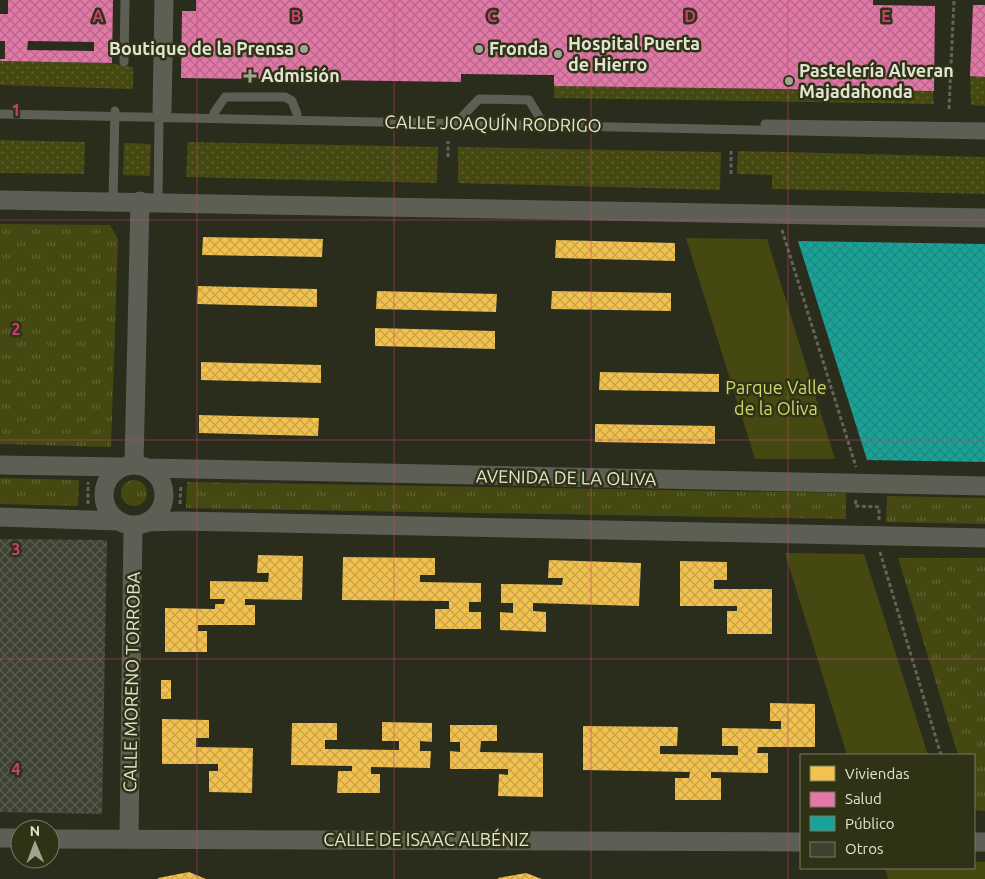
<svg xmlns="http://www.w3.org/2000/svg" width="985" height="879" font-family="Ubuntu,sans-serif">
	<style>
		.grass { fill: url(#grass-tufts) }
		.park { fill: #454911 }
		.garden { fill: url(#garden-dots) }
		.homes { fill: url(#homes-cross-hatch) }
		.health { fill: url(#health-cross-hatch); fill-rule: evenodd }
		.public { fill: url(#public-cross-hatch) }
		.building { fill: url(#building-cross-hatch) }
		.lines { fill: none; stroke-linecap: round; stroke-linejoin: round }
		.path { stroke: #636359; stroke-width: 3; stroke-dasharray: 4 2.5; stroke-linecap: butt }
		.lane { stroke: #5e5f54; stroke-width: 9 }
		.street { stroke: #5e5f54; stroke-width: 19 }
		.grid { fill: none; stroke: #c84173; stroke-width: 1; stroke-opacity: 0.55 }
		.poi-dot { fill: #a2a493; stroke: #303216; stroke-width: 2 }
		.labels { text-anchor: middle; stroke-width: 5; stroke-linejoin: round; paint-order: stroke }
		.poi-label { font-size: 18px; font-weight: bold; fill: #e2e4d3; stroke: #303216; text-anchor: start }
		.street-label { font-size: 18px; fill: #e2e4d3; stroke: #303216 }
		.park-label { font-size: 18px; fill: #cfd86d; stroke: #303216 }
		.grid-label { font-size: 16px; text-anchor: middle; font-weight: bold; fill: #c84173; stroke: #303216; stroke-width: 5; stroke-linejoin: round; paint-order: stroke }
	</style>
	<defs>
		<pattern id="grass-tufts" width="24" height="20" patternUnits="userSpaceOnUse" patternTransform="scale(1.25)"><rect width="24" height="20" fill="#454911"/><path d="M3 7l-1-3M5 7V3M7 7l1-3M15 17l-1-3M17 17v-4M19 17l1-3" fill="none" stroke="#606333"/></pattern>
		<pattern id="garden-dots" width="8" height="8" patternUnits="userSpaceOnUse" patternTransform="scale(1.25)"><rect width="8" height="8" fill="#454911"/><path d="M2 2h.1M6 6h.1" fill="none" stroke="#606333" stroke-width="1.8" stroke-linecap="round"/></pattern>
		<pattern id="homes-cross-hatch" width="8" height="8" patternUnits="userSpaceOnUse" patternTransform="scale(1.25)"><rect width="8" height="8" fill="#f2c14e"/><path d="M0 0l8 8M0 8l8-8" fill="none" stroke="#c6a24a"/></pattern>
		<pattern id="health-cross-hatch" width="8" height="8" patternUnits="userSpaceOnUse" patternTransform="scale(1.25)"><rect width="8" height="8" fill="#e377a8"/><path d="M0 0l8 8M0 8l8-8" fill="none" stroke="#b36888"/></pattern>
		<pattern id="public-cross-hatch" width="8" height="8" patternUnits="userSpaceOnUse" patternTransform="scale(1.25)"><rect width="8" height="8" fill="#17a398"/><path d="M0 0l8 8M0 8l8-8" fill="none" stroke="#24867d"/></pattern>
		<pattern id="building-cross-hatch" width="8" height="8" patternUnits="userSpaceOnUse" patternTransform="scale(1.25)"><rect width="8" height="8" fill="#3f4133"/><path d="M0 0l8 8M0 8l8-8" fill="none" stroke="#5a5c50"/></pattern>
	</defs>
	<rect width="100%" height="100%" fill="#2a2c1c"/>
	<path class="grass" d="M 0,224 L 110,225 L 118,239 L 111,447 L 0,444 Z
		M 0,478 L 79,480 L 78,506 L 0,504 Z
		M121 493a13 13 0 1 1 26 0a13 13 0 1 1-26 0Z
		M 187,482 L 846,493 L 846,519 L 186,508 Z
		M 887,496 L 985,498 L 985,524 L 886,522 Z
		M 898,558 L 985,558 L 985,811 L 975,810 L 974,755 L 958,755 Z"/>
	<path class="park" d="M 686,238 L 767,239 L 835,459 L 755,459 Z
		M 785,553 L 864,554 L 928,755 L 847,755 Z
		M 974,862 L 985,862 L 985,879 L 888,879 L 885,868 L 974,868 Z"/>
	<path class="garden" d="M 0,61 L 109,63 L 133,67 L 133,89 L 0,85 Z
		M 970,76 L 985,77 L 985,106 L 971,105 Z
		M 554,86 L 933,91 L 934,104 L 554,98 Z
		M 0,140 L 85,142 L 84,174 L 0,173 Z
		M 188,142 L 438,147 L 437,183 L 186,177 Z
		M 124,143 L 151,144 L 150,176 L 123,175 Z
		M 458,147 L 721,152 L 720,190 L 458,183 Z
		M 738,151 L 985,157 L 985,194 L 772,189 L 772,175 L 737,174 Z"/>
	<path class="homes" d="M 203,237 L 323,239 L 322,257 L 202,255 Z
		M 556,240 L 675,243 L 675,261 L 555,258 Z
		M 198,286 L 317,289 L 317,307 L 197,304 Z
		M 377,291 L 497,294 L 496,312 L 376,309 Z
		M 552,291 L 671,293 L 671,311 L 551,309 Z
		M 375,328 L 495,331 L 495,349 L 375,346 Z
		M 201,362 L 321,365 L 321,383 L 201,380 Z
		M 600,372 L 719,374 L 719,392 L 599,390 Z
		M 199,415 L 319,418 L 318,436 L 199,433 Z
		M 595,424 L 715,426 L 715,444 L 595,442 Z
		M 258,555 L 303,556 L 302,600 L 245,599 L 245,605 L 255,605 L 255,625 L 198,625 L 198,631 L 207,631 L 207,652 L 165,652 L 165,608 L 215,609 L 215,604 L 224,604 L 225,599 L 210,599 L 210,581 L 268,582 L 269,573 L 257,573 Z
		M 343,557 L 435,558 L 435,575 L 420,575 L 420,582 L 481,583 L 481,602 L 469,602 L 469,612 L 481,612 L 481,629 L 435,629 L 435,609 L 449,609 L 449,601 L 342,600 Z
		M 549,560 L 641,563 L 639,606 L 533,603 L 533,611 L 546,612 L 546,632 L 500,630 L 500,612 L 513,613 L 513,603 L 501,603 L 501,584 L 562,585 L 563,578 L 548,578 Z
		M 680,561 L 727,562 L 727,580 L 714,580 L 714,589 L 772,589 L 772,634 L 727,634 L 727,611 L 737,611 L 737,606 L 680,606 Z
		M 161,680 L 171,680 L 171,699 L 161,699 Z
		M 770,703 L 815,704 L 815,747 L 758,747 L 757,753 L 768,753 L 768,773 L 711,772 L 711,778 L 721,778 L 721,800 L 675,800 L 675,778 L 689,778 L 690,772 L 583,770 L 583,726 L 678,727 L 677,746 L 660,746 L 660,754 L 738,755 L 738,746 L 722,746 L 722,728 L 781,729 L 781,721 L 770,721 Z
		M 162,719 L 209,720 L 209,738 L 196,738 L 196,747 L 253,748 L 252,793 L 209,792 L 209,771 L 218,771 L 218,764 L 162,764 Z
		M 382,722 L 432,723 L 432,742 L 420,741 L 420,751 L 431,751 L 430,768 L 371,767 L 371,774 L 380,774 L 380,793 L 337,793 L 338,771 L 352,771 L 352,766 L 291,765 L 292,723 L 337,723 L 337,740 L 325,740 L 325,749 L 399,750 L 399,741 L 382,741 Z
		M 450,725 L 497,725 L 497,741 L 481,741 L 480,752 L 543,753 L 543,797 L 498,796 L 499,774 L 508,775 L 508,769 L 450,769 L 450,751 L 460,752 L 460,742 L 450,742 Z
		M 189,872 L 206,879 L 158,879 L 158,878 Z
		M 526,873 L 542,879 L 498,879 L 498,878 Z"/>
	<path class="health" d="M 8,0 L 113,0 L 112,63 L 0,61 L 0,59 L 5,59 L 5,41 L 0,41 L 0,14 L 8,14 ZM 28,41 L 94,42 L 94,51 L 27,50 Z
		M 196,0 L 873,0 L 873,5 L 935,6 L 934,91 L 554,86 L 554,75 L 461,74 L 461,82 L 181,78 L 182,11 L 196,11 Z
		M 973,5 L 985,5 L 985,77 L 970,76 Z"/>
	<path class="public" d="M 798,241 L 985,244 L 985,462 L 867,460 Z"/>
	<path class="building" d="M 0,539 L 107,540 L 102,814 L 0,812 Z"/>
	<g class="lines">
		<path class="path" d="M 949,109 L 954,0
			M 448,157 L 448,141
			M 731,174 L 731,151
			M 782,230 L 856,467
			M 856,500 L 855,506 L 879,507 L 879,520
			M 88,504 L 88,482
			M 180,504 L 181,485
			M 880,552 L 941,755"/>
		<path class="lane" d="M 124,62 L 125,0
			M 214,113 L 225,97 L 285,97 L 292,101 L 297,114
			M 0,114 L 985,135
			M 461,118 L 479,99 L 529,100 L 541,120
			M 765,124 L 985,127
			M 113,201 L 115,111
			M 158,202 L 159,117 L 162,113"/>
		<path class="street" d="M 162,111 L 164,0
			M 0,200 L 985,218
			M 134,464 L 140,201
			M104 495a30 30 0 1 1 60 0a30 30 0 1 1-60 0Z
			M 0,465 L 121,467
			M 148,468 L 985,486
			M 0,517 L 118,521
			M 148,522 L 180,521 L 985,538
			M 0,838 L 20,838
			M 50,839 L 801,842
			M 129,839 L 133,526
			M 974,842 L 985,842"/>
	</g>
	<path class="grid" d="M 197,0 L 197,879M 394,0 L 394,879M 591,0 L 591,879M 788,0 L 788,879M 0,220 L 985,220M 0,440 L 985,440M 0,659 L 985,659"/>
	<g class="poi-dot">
		<circle cx="304" cy="49" r="5"/>
		<circle cx="479" cy="49" r="5"/>
		<circle cx="558" cy="54" r="5"/>
		<path d="M247.5 68.5h5v5h5v5h-5v5h-5v-5h-5v-5h5z"/>
		<circle cx="789" cy="81" r="5"/>
	</g>
	<g class="labels">
		<g class="poi-label">
			<text x="568" y="50">Hospital Puerta<tspan x="568" dy="21">de Hierro</tspan></text>
			<text x="294" y="55" text-anchor="end">Boutique de la Prensa</text>
			<text x="489" y="55">Fronda</text>
			<text x="799" y="77">Pastelería Alveran<tspan x="799" dy="21">Majadahonda</tspan></text>
			<text x="261" y="82">Admisión</text>
		</g>
		<g class="street-label">
			<text transform="translate(493 124) rotate(1)" y="6">CALLE JOAQUÍN RODRIGO</text>
			<text transform="translate(566 478) rotate(1)" y="6">AVENIDA DE LA OLIVA</text>
			<text transform="translate(132 682) rotate(-89)" y="6">CALLE MORENO TORROBA</text>
			<text x="426" y="846">CALLE DE ISAAC ALBÉNIZ</text>
		</g>
		<g class="park-label">
			<text x="776" y="394">Parque Valle<tspan x="776" dy="21">de la Oliva</tspan></text>
		</g>
	</g>
	<g class="grid-label">
		<text x="98" y="22">A</text>
		<text x="296" y="22">B</text>
		<text x="492" y="22">C</text>
		<text x="690" y="22">D</text>
		<text x="886" y="22">E</text>
		<text x="16" y="116">1</text>
		<text x="16" y="335">2</text>
		<text x="16" y="555">3</text>
		<text x="16" y="775">4</text>
	</g>
	<rect x="800" y="754" width="175" height="115" fill="#303216" stroke="#777962"/>
	<rect x="810" y="766" width="25" height="15" fill="#f2c14e" stroke="#777962"/>
	<text x="845" y="779" font-size="15" fill="#e2e4d3">Viviendas</text>
	<rect x="810" y="792" width="25" height="15" fill="#e377a8" stroke="#777962"/>
	<text x="845" y="804" font-size="15" fill="#e2e4d3">Salud</text>
	<rect x="810" y="816" width="25" height="15" fill="#17a398" stroke="#777962"/>
	<text x="845" y="829" font-size="15" fill="#e2e4d3">Público</text>
	<rect x="810" y="842" width="25" height="15" fill="#3f4133" stroke="#777962"/>
	<text x="845" y="854" font-size="15" fill="#e2e4d3">Otros</text>
	<g transform="translate(35 844) rotate(359)"><circle r="24" fill="#303216" stroke="#777962"/>
	<path d="M0-4L9 19L0 12L-9 19Z" fill="#a2a493"/>
	<text y="-8" font-size="14" font-weight="bold" text-anchor="middle" fill="#e2e4d3">N</text>
	</g>
</svg>
